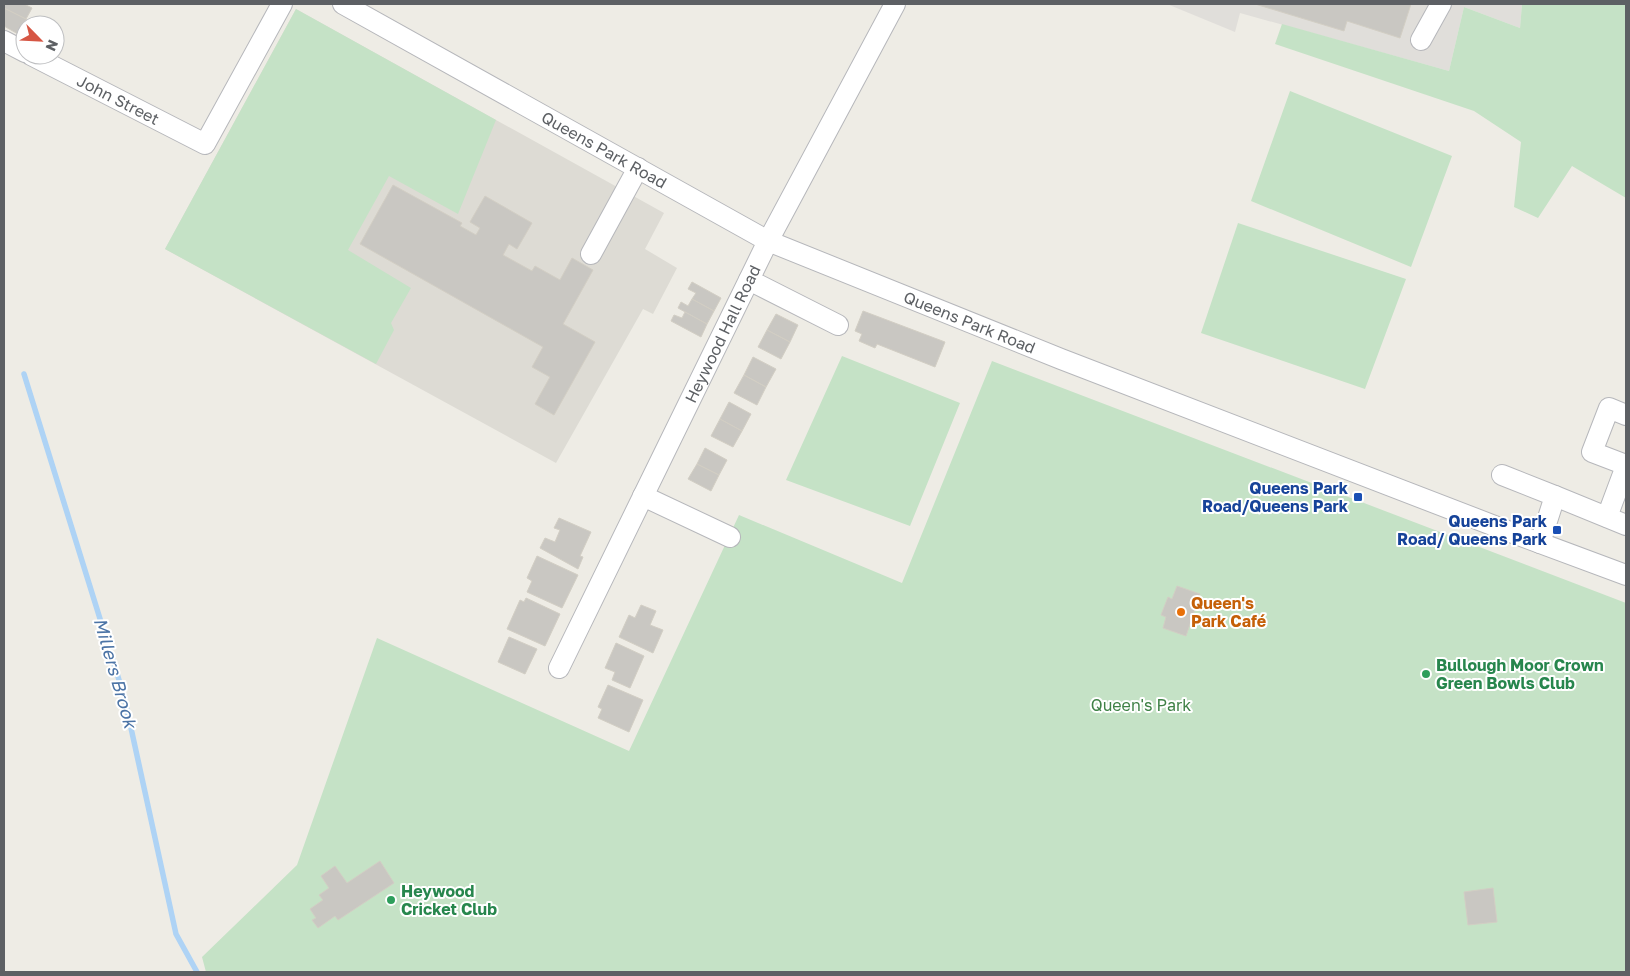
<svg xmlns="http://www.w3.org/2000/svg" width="1630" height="976" font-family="'Golos Text',sans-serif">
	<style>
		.industrial { fill: #e0deda }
		.education { fill: #dddbd4 }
		.green { fill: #c5e2c6 }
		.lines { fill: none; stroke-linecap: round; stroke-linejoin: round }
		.stream { stroke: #aed3f5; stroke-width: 5.5 }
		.building { fill: #c9c7c2; stroke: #d2cec4 }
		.minor-casing { stroke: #b6b7bb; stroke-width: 22 }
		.minor { stroke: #fff; stroke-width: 20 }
		.transit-dot { fill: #1a4fb4; stroke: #fff; stroke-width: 2 }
		.food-dot { fill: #e8710a; stroke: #fff; stroke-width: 2 }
		.leisure-dot { fill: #2e9e5b; stroke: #fff; stroke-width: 2 }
		.labels { text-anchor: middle; stroke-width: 4; stroke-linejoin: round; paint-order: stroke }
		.street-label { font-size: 16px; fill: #5d6064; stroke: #fff }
		.transit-label { font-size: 16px; font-weight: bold; fill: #164399; stroke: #fff; text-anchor: end }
		.food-label { font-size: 16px; font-weight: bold; fill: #c56008; stroke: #fff; text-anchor: start }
		.leisure-label { font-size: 16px; font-weight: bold; fill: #27864d; stroke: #fff; text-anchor: start }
		.park-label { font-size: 16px; fill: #3f8146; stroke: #fff }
		.water-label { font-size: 18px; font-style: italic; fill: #4c74a6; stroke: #fff }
	</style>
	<rect width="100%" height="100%" fill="#eeece5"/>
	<path class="industrial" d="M 1167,4 L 1522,4 L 1520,28 L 1464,7 L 1449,71 L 1240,13 L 1235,32 Z"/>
	<path class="education" d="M 296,9 L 664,213 L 645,249 L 677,268 L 653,314 L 643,309 L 556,463 L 165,249 Z"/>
	<path class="green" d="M 1522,4 L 1626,4 L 1626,198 L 1572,166 L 1538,218 L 1514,207 L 1521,142 L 1474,111 L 1275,44 L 1282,24 L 1449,71 L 1464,7 L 1520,28 Z
		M 296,9 L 496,120 L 458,214 L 389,176 L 348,250 L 411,288 L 391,323 L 394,330 L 376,364 L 165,249 Z
		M 1290,91 L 1452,156 L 1411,267 L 1251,201 Z
		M 1238,223 L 1406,279 L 1365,389 L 1201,333 Z
		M 842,356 L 960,403 L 910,526 L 786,480 Z
		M 992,361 L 1626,603 L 1626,972 L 206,972 L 202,957 L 297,865 L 377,638 L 629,751 L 739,515 L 902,583 Z"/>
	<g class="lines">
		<path class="stream" d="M 24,374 L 124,696 L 176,934 L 197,972"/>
	</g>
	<path class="building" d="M 5,4 L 24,4 L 32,8 L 26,19 L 4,8 Z
		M 1255,4 L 1411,4 L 1400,38 L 1347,21 L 1344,31 Z
		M 4,8 L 26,19 L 34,24 L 23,26 L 18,34 L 4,26 Z
		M 393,185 L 462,223 L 460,226 L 476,235 L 480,228 L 470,222 L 485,196 L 532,223 L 517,249 L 509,244 L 503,255 L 532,271 L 535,266 L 560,280 L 572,258 L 593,270 L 563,324 L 595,342 L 554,415 L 535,404 L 550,377 L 532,367 L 543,347 L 360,244 Z
		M 692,282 L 721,298 L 714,311 L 692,299 L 696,293 L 688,289 Z
		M 692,299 L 714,311 L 707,324 L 678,308 L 681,302 L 688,306 Z
		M 863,311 L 945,342 L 935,367 L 877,344 L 875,348 L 859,341 L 862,334 L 855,331 Z
		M 685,312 L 707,324 L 701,337 L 671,321 L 674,315 L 682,318 Z
		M 776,314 L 798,325 L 790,342 L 767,330 Z
		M 767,330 L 790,342 L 781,359 L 758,347 Z
		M 753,357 L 776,369 L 766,387 L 744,375 Z
		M 744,375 L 766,387 L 757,405 L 734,393 Z
		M 729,402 L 751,414 L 742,431 L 720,419 Z
		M 720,419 L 742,431 L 733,447 L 711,436 Z
		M 705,448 L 727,460 L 719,475 L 697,464 Z
		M 697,464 L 719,475 L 711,491 L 688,479 Z
		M 559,518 L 591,532 L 580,556 L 583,557 L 578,569 L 540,548 L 545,538 L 555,542 L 560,530 L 554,528 Z
		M 537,556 L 578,575 L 562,608 L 527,592 L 532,581 L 527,578 Z
		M 1177,586 L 1200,594 L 1186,636 L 1163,628 L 1166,617 L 1161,615 L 1168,597 L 1172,599 Z
		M 526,598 L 560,614 L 545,646 L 507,629 L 520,600 L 524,602 Z
		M 641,605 L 656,611 L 650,625 L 663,630 L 653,653 L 619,637 L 629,615 L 635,618 Z
		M 509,637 L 537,649 L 525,674 L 498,662 Z
		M 616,643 L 644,656 L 630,688 L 612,680 L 615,672 L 605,668 Z
		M 608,685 L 643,700 L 629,732 L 598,718 L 602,709 L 598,707 Z
		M 380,861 L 394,883 L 338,920 L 335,916 L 318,928 L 312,920 L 316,918 L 310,909 L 323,900 L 319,895 L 329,888 L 321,876 L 335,866 L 347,883 Z
		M 1493,888 L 1497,922 L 1468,925 L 1464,892 Z"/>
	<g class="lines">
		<defs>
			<g id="minor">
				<path id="s1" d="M 343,4 L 768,241 L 1061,359 L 1505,530 L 1626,575"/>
				<path d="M 1421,40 L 1441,4"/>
				<path d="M 4,41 L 25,52"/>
				<path id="s2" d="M 31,55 L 205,144 L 282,4"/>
				<path d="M 591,254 L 638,168"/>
				<path d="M 749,280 L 838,325"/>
				<path d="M 1626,415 L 1609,408 L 1592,452 L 1626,465"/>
				<path d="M 1502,475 L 1555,496 L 1540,543"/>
				<path d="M 643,496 L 730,537"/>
				<path d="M 1555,496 L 1626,525"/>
				<path d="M 1607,517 L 1626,466"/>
				<path id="s3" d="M 559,668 L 768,241 L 895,4"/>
			</g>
		</defs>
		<use href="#minor" class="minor-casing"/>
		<use href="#minor" class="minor"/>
	</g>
	<g class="transit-dot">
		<rect x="1353" y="492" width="10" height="10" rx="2.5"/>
		<rect x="1552" y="525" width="10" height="10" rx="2.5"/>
	</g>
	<circle class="food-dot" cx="1181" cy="612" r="5"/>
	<g class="leisure-dot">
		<circle cx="1426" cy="674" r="5"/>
		<circle cx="391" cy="900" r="5"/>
	</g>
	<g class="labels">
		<g class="street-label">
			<text dy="6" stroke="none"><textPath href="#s2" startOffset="98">John Street</textPath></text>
			<text dy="6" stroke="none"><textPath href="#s1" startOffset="299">Queens Park Road</textPath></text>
			<text dy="6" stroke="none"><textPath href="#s1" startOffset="704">Queens Park Road</textPath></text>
			<text dy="6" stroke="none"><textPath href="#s3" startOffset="372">Heywood Hall Road</textPath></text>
		</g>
		<g class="transit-label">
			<text x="1348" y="494">Queens Park<tspan x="1348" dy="18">Road/Queens Park</tspan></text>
			<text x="1547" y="527">Queens Park<tspan x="1547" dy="18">Road/ Queens Park</tspan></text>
		</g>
		<g class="food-label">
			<text x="1191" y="609">Queen's<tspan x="1191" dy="18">Park Café</tspan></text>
		</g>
		<g class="leisure-label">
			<text x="1436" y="671">Bullough Moor Crown<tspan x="1436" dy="18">Green Bowls Club</tspan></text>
			<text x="401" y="897">Heywood<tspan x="401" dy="18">Cricket Club</tspan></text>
		</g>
		<g class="park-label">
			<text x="1141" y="711">Queen's Park</text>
		</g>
		<g class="water-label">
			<text transform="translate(115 673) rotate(74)" y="6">Millers Brook</text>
		</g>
	</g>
	<rect width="1630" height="976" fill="none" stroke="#5d6064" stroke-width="10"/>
	<g transform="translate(40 40) rotate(114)"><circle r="24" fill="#ffffff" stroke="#bebfc1"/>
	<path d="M0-4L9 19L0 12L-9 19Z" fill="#d65644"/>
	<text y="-8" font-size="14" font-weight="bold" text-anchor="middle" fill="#5d6064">N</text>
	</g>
</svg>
